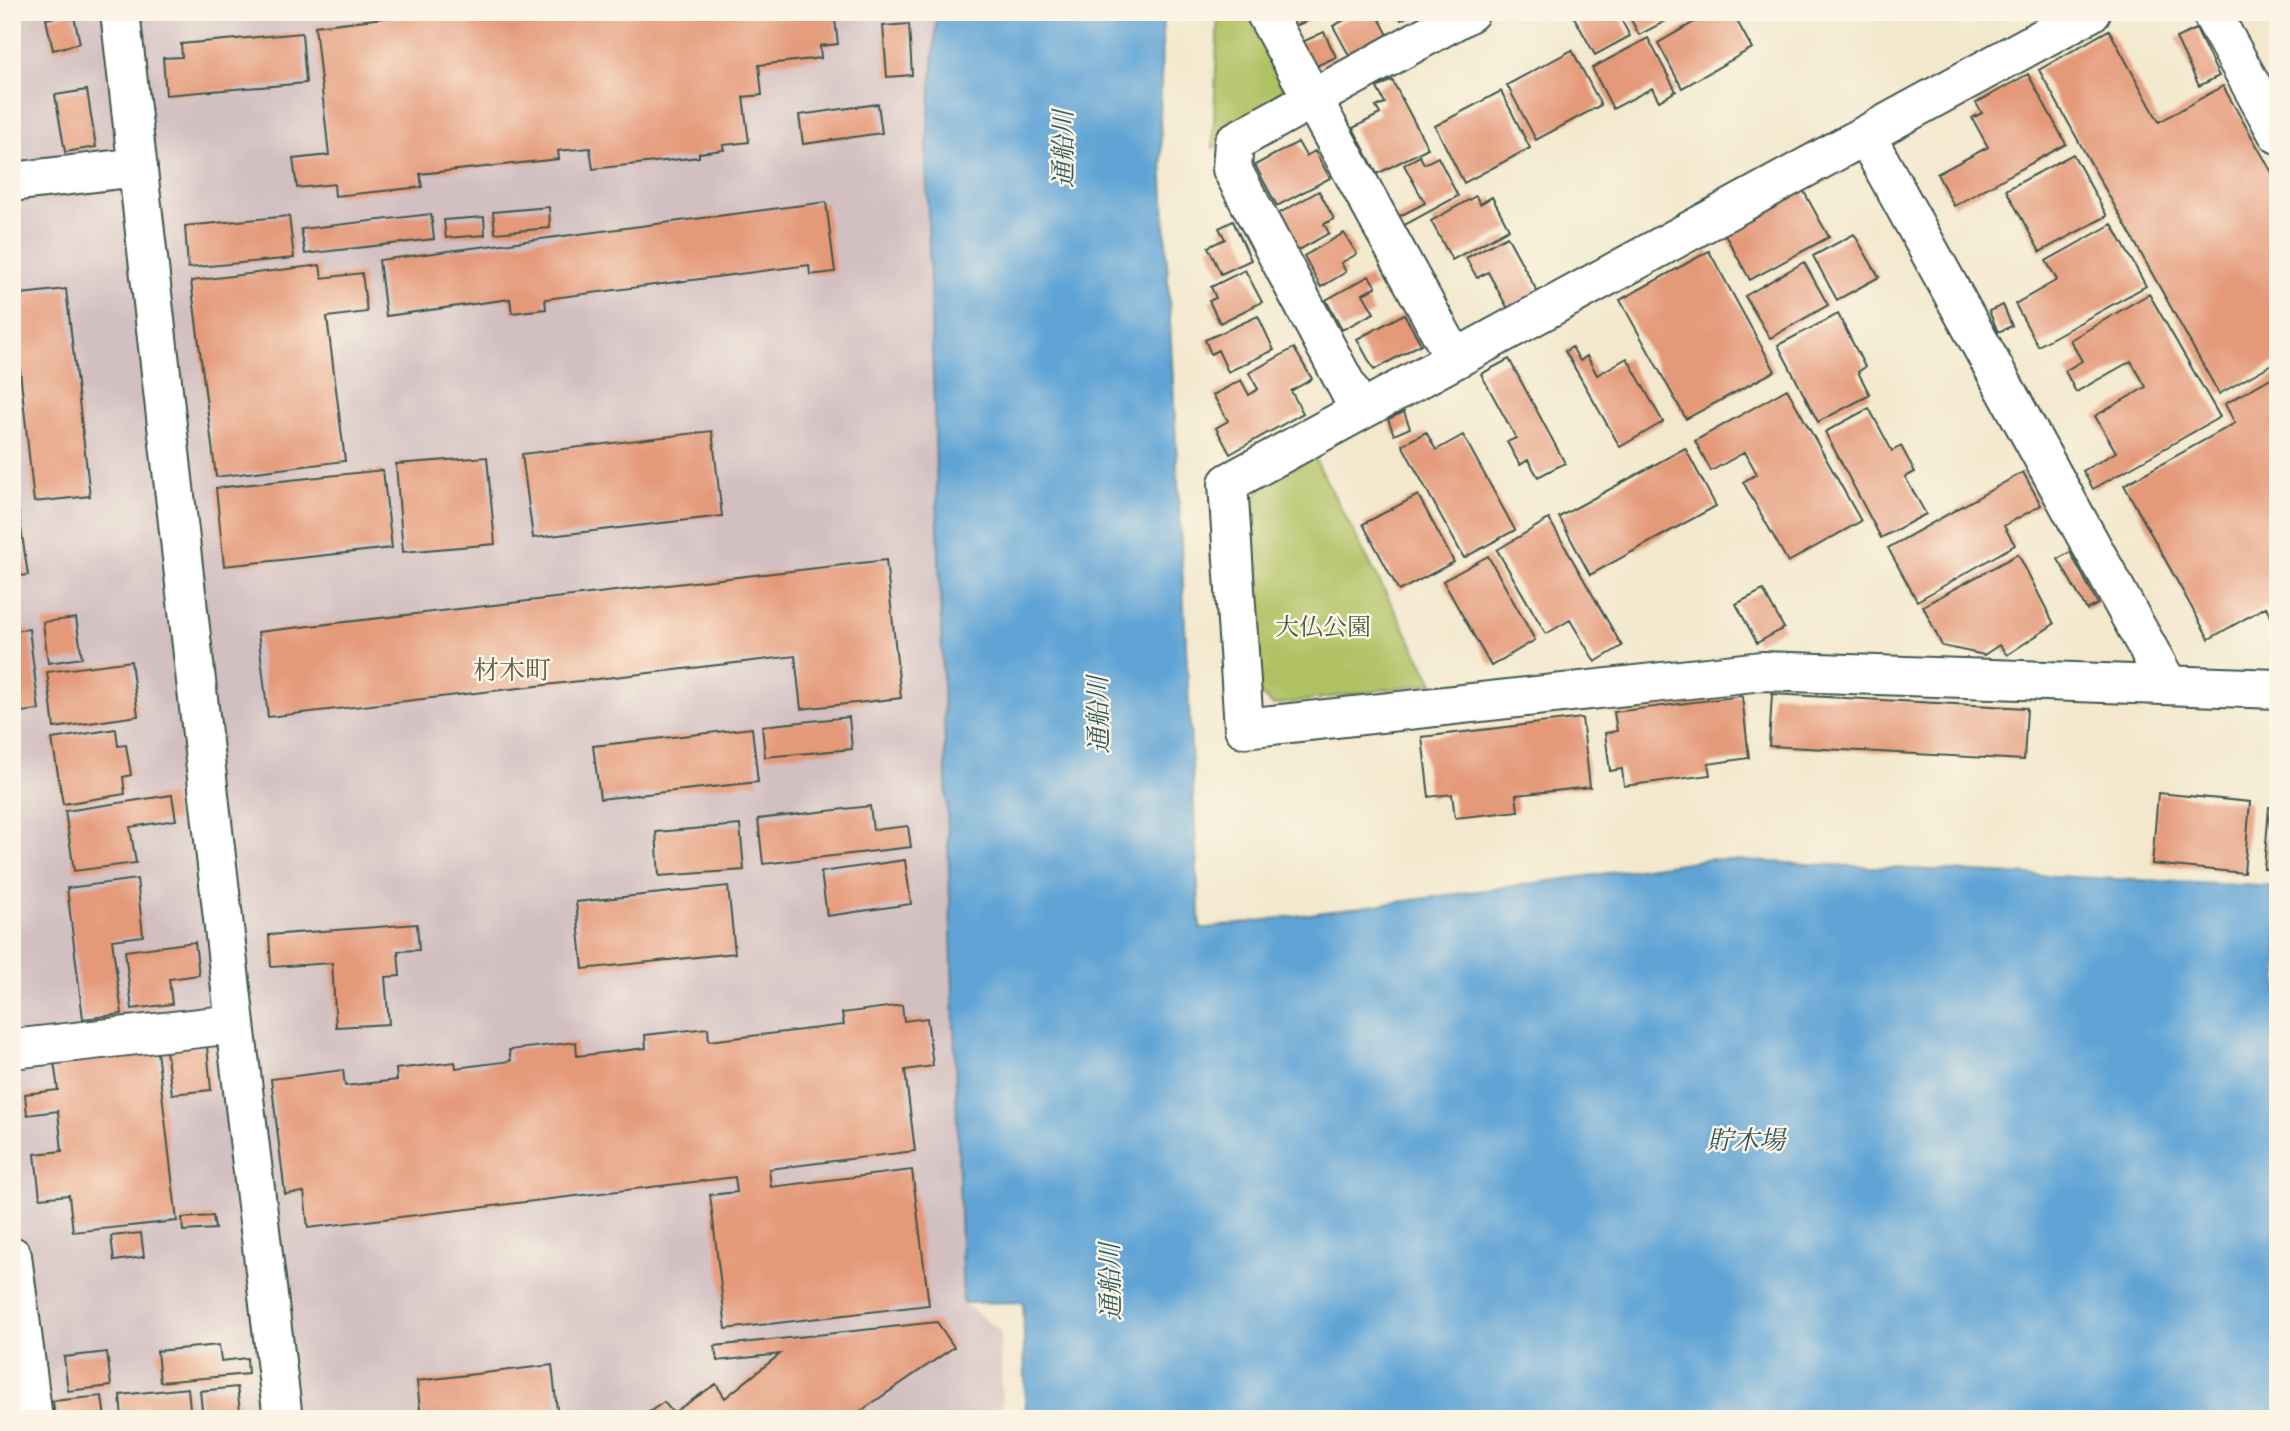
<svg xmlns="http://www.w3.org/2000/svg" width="2290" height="1431" font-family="'Old Standard TT','Noto Serif JP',serif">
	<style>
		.industrial { fill: #d2bfc1 }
		.green { fill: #b0c164; stroke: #687f4c; stroke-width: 2 }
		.water { fill: #60a4d5; stroke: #407084; stroke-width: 2 }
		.building { fill: #e49979 }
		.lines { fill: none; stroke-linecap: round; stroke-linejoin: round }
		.minor-casing { stroke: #3f574b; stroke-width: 42 }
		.minor { stroke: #fff; stroke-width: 38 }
		.labels { text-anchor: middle; stroke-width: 5; stroke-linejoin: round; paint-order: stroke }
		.park-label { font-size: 24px; fill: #435e40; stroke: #fcf5e5 }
		.water-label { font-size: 26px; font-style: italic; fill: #325c64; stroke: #fcf5e5 }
		.neighbourhood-label { font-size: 26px; fill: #645d4c; stroke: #fcf5e5 }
	</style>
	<rect width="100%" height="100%" fill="#fcf5e5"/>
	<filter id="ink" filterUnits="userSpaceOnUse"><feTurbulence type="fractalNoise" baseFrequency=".0143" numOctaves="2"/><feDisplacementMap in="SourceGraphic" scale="14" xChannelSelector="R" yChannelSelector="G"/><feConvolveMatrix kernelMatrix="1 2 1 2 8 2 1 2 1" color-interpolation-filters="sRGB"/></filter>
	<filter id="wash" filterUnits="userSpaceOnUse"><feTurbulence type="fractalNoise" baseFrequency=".00686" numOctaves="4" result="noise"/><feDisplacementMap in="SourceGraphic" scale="28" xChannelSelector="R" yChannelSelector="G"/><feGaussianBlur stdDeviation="1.57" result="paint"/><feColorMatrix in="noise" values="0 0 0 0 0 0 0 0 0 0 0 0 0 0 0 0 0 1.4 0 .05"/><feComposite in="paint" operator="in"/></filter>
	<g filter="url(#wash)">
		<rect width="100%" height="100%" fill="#f3e8cd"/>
		<path class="industrial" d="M 12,12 L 937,12 L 926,157 L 963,1303 L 1000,1331 L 1002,1419 L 12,1419 Z"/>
		<path class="green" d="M 1218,12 L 1247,12 L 1290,92 L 1285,108 L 1213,148 Z
			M 1314,457 L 1433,683 L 1273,705 L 1254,690 L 1247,510 L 1261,486 Z"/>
		<path class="water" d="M 937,12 L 1163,12 L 1160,119 L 1200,929 L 1710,859 L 2278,887 L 2278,1419 L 1026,1419 L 1023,1302 L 963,1303 L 926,157 Z"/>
		<g id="blocks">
			<path class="building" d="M 436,12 L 834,12 L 838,44 L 820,46 L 821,58 L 759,65 L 762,95 L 743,97 L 749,142 L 723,145 L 724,150 L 699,153 L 699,157 L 593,169 L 590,148 L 558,151 L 559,159 L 420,174 L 422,187 L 335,196 L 334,184 L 297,188 L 293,159 L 329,155 L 315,26 Z
				M 1286,12 L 1315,12 L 1317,17 L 1293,27 Z
				M 1360,12 L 1376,12 L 1390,39 L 1351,59 L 1333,26 Z
				M 1397,12 L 1416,12 L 1401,20 Z
				M 1582,12 L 1617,12 L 1630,36 L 1595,55 L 1574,17 Z
				M 1627,12 L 1683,12 L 1639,35 Z
				M 1712,12 L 1732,12 L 1752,48 L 1682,88 L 1658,43 Z
				M 73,13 L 80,43 L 53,50 L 46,19 Z
				M 909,24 L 912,75 L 887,77 L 883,26 Z
				M 2196,29 L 2219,76 L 2199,86 L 2176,38 Z
				M 2109,30 L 2159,122 L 2223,86 L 2278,183 L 2278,361 L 2219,394 L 2039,70 Z
				M 1324,32 L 1336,57 L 1310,69 L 1298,44 Z
				M 302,33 L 306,83 L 166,95 L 163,58 L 182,57 L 181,44 Z
				M 1648,38 L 1676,91 L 1659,101 L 1652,88 L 1613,109 L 1592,68 Z
				M 1572,50 L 1601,105 L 1536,140 L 1507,85 Z
				M 2028,74 L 2066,144 L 1954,206 L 1937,174 L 1988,147 L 1972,118 L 1982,113 L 1976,103 Z
				M 1392,80 L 1428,148 L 1377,174 L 1353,128 L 1380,114 L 1376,107 L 1385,103 L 1377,88 Z
				M 87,90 L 96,147 L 65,152 L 55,95 Z
				M 1501,91 L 1530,148 L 1464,183 L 1435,126 Z
				M 878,104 L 882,133 L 803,144 L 799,115 Z
				M 1298,142 L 1306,156 L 1315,151 L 1330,178 L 1277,206 L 1255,165 Z
				M 2073,154 L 2107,216 L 2040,252 L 2006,190 Z
				M 1420,156 L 1424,164 L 1438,157 L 1458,196 L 1401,227 L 1396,218 L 1425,203 L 1404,165 Z
				M 1803,190 L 1829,237 L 1750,280 L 1724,233 Z
				M 1319,191 L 1334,219 L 1324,224 L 1329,233 L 1297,251 L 1278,214 Z
				M 1476,196 L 1480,204 L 1492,197 L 1509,229 L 1452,260 L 1431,221 Z
				M 826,202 L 835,272 L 810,275 L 809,265 L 545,299 L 546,309 L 512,313 L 510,299 L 386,316 L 379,260 Z
				M 549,207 L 550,228 L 495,233 L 493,212 Z
				M 431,214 L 434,239 L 305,254 L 301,229 Z
				M 289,216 L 294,258 L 188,268 L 185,226 Z
				M 484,217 L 485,235 L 446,238 L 444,220 Z
				M 1233,221 L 1251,260 L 1221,274 L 1208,247 L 1225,239 L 1219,228 Z
				M 2112,224 L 2146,286 L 2038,346 L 2015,304 L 2057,280 L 2046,261 Z
				M 1344,233 L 1357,254 L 1341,263 L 1346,272 L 1321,287 L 1304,256 Z
				M 1854,234 L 1879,277 L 1837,300 L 1813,256 Z
				M 1507,236 L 1538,293 L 1508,309 L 1488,272 L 1477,278 L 1466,258 Z
				M 1709,251 L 1775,371 L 1686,419 L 1620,300 Z
				M 1804,262 L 1828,305 L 1770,338 L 1745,296 Z
				M 320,265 L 322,278 L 362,273 L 367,312 L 327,317 L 345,461 L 216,477 L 191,281 Z
				M 1245,270 L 1262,302 L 1220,323 L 1209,301 L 1216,298 L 1211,287 Z
				M 1369,276 L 1376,287 L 1363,294 L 1374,313 L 1342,330 L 1326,300 Z
				M 66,289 L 90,496 L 34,502 L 12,295 Z
				M 2149,294 L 2220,417 L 2093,489 L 2083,471 L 2116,452 L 2095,416 L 2146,387 L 2131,361 L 2076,392 L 2065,371 L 2082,361 L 2070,340 Z
				M 2003,305 L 2012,326 L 1998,332 L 1989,311 Z
				M 1404,314 L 1421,344 L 1374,370 L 1357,339 Z
				M 1838,314 L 1865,367 L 1858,372 L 1870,395 L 1818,422 L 1778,345 Z
				M 1258,316 L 1274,350 L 1228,372 L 1218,350 L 1211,354 L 1205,340 Z
				M 1572,347 L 1580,361 L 1587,356 L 1597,375 L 1627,358 L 1663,422 L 1620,447 L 1565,351 Z
				M 1294,348 L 1312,379 L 1291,391 L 1303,413 L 1230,454 L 1216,428 L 1228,421 L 1213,395 L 1241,380 L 1249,395 L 1258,389 L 1249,373 Z
				M 1509,359 L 1565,463 L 1538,477 L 1528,460 L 1520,465 L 1507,442 L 1516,438 L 1481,374 Z
				M 2278,374 L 2278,630 L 2266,607 L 2209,639 L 2124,485 L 2235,423 L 2225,404 Z
				M 1787,389 L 1861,521 L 1788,562 L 1743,482 L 1757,474 L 1745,452 L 1711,471 L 1695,441 Z
				M 1869,408 L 1892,451 L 1901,446 L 1915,472 L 1905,477 L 1926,514 L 1881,538 L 1825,432 Z
				M 1404,412 L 1410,428 L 1394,435 L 1388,419 Z
				M 712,431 L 722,516 L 533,538 L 522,454 Z
				M 1426,432 L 1436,450 L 1463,435 L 1515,530 L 1464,558 L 1402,445 Z
				M 1685,448 L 1716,506 L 1590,575 L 1559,517 Z
				M 487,457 L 495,544 L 403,552 L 396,464 Z
				M 12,468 L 28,575 L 12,577 Z
				M 383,470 L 392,548 L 224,566 L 216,488 Z
				M 2023,472 L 2041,505 L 2004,526 L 2015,545 L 1917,601 L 1888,548 Z
				M 1418,495 L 1454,562 L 1399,591 L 1363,524 Z
				M 1549,519 L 1622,646 L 1595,662 L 1570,620 L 1546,634 L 1497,550 Z
				M 2070,552 L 2098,604 L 2087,610 L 2058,559 Z
				M 2018,554 L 2054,624 L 2007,655 L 1999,645 L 1984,655 L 1942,646 L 1923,606 Z
				M 1488,556 L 1535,640 L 1491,666 L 1443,581 Z
				M 886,560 L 901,698 L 801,709 L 795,656 L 268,717 L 258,632 Z
				M 1763,590 L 1784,628 L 1757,643 L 1736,604 Z
				M 76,618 L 82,658 L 48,663 L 43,622 Z
				M 29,629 L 39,710 L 12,713 L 12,631 Z
				M 131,661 L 138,716 L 54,728 L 47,672 Z
				M 1772,694 L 2027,708 L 2024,760 L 1769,746 Z
				M 1742,696 L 1749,758 L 1708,764 L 1710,775 L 1624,786 L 1622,769 L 1610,771 L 1605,733 L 1617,731 L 1614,712 Z
				M 849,717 L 852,749 L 765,757 L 762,726 Z
				M 1582,718 L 1590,787 L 1516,795 L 1518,811 L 1455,818 L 1452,794 L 1429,797 L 1422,737 Z
				M 752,728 L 758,782 L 600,799 L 593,746 Z
				M 116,729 L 118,746 L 126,745 L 131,775 L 123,777 L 125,794 L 63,804 L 52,739 Z
				M 2158,793 L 2250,802 L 2244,873 L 2152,864 Z
				M 172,795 L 176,820 L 130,827 L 136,863 L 74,871 L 65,811 Z
				M 870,806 L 873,830 L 908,826 L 911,847 L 763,864 L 758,819 Z
				M 2269,807 L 2278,808 L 2278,870 L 2264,869 Z
				M 740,825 L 744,870 L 659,876 L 656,832 Z
				M 905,860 L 911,904 L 827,916 L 821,872 Z
				M 137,879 L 143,936 L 112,940 L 122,1014 L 83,1019 L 67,888 Z
				M 728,886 L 735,953 L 583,969 L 576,902 Z
				M 417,924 L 419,950 L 398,951 L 400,976 L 385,977 L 389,1024 L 336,1027 L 332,963 L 271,967 L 269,935 Z
				M 195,942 L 199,975 L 169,979 L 172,1004 L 132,1009 L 125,951 Z
				M 902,1005 L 904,1021 L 927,1018 L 933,1066 L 905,1070 L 915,1151 L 769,1169 L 771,1187 L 912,1170 L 929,1305 L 726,1329 L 710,1195 L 737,1192 L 735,1177 L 308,1228 L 304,1192 L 285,1194 L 271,1079 L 343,1070 L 345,1086 L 397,1080 L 396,1069 L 455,1062 L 456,1068 L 511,1061 L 509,1050 L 576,1042 L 577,1056 L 646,1048 L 645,1035 L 708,1028 L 709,1041 L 844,1025 L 842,1013 Z
				M 207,1046 L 211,1090 L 172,1094 L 166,1051 Z
				M 157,1051 L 177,1221 L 73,1232 L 69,1195 L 40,1198 L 35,1154 L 62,1151 L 58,1111 L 27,1115 L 25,1094 L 58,1090 L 54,1062 Z
				M 213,1216 L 215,1229 L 183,1231 L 182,1218 Z
				M 141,1233 L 144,1257 L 114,1261 L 111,1236 Z
				M 937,1322 L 954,1347 L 849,1419 L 639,1419 L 664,1402 L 673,1413 L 716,1384 L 725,1398 L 780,1354 L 717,1361 L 715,1346 Z
				M 219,1345 L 221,1361 L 247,1358 L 248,1374 L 160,1382 L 157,1351 Z
				M 107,1352 L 111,1386 L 68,1391 L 64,1357 Z
				M 552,1365 L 558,1419 L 421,1419 L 417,1381 Z
				M 237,1387 L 241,1419 L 203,1419 L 200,1391 Z
				M 188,1388 L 191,1419 L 122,1419 L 120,1395 Z
				M 102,1396 L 105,1419 L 55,1419 L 53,1401 Z"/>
		</g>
	</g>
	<g filter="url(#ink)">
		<use href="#blocks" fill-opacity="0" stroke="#3f574b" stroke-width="2"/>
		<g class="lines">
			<defs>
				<path id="minor" d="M 120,12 L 235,1024 L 283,1419
					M 1265,12 L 1455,359
					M 2091,12 L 1228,483 L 1244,728 L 1762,671 L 2278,689
					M 2211,12 L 2278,134
					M 1866,136 L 2167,683
					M 12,182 L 138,167
					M 1360,411 L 1232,169 L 1234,142 L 1470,12
					M 12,1049 L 235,1024
					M 12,1256 L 33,1419"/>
			</defs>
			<use href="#minor" class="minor-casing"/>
			<use href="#minor" class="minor"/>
		</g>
	</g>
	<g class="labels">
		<g class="park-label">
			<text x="1323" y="635">大仏公園</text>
		</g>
		<g class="water-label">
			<text transform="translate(1063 149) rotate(-90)" y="9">通船川</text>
			<text transform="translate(1098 715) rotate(-91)" y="9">通船川</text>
			<text x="1746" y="1149">貯木場</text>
			<text transform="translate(1110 1282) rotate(-91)" y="9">通船川</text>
		</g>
		<g class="neighbourhood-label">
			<text x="512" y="679">材木町</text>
		</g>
	</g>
	<rect width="2290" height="1431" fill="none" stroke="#fcf5e5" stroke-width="42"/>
</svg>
